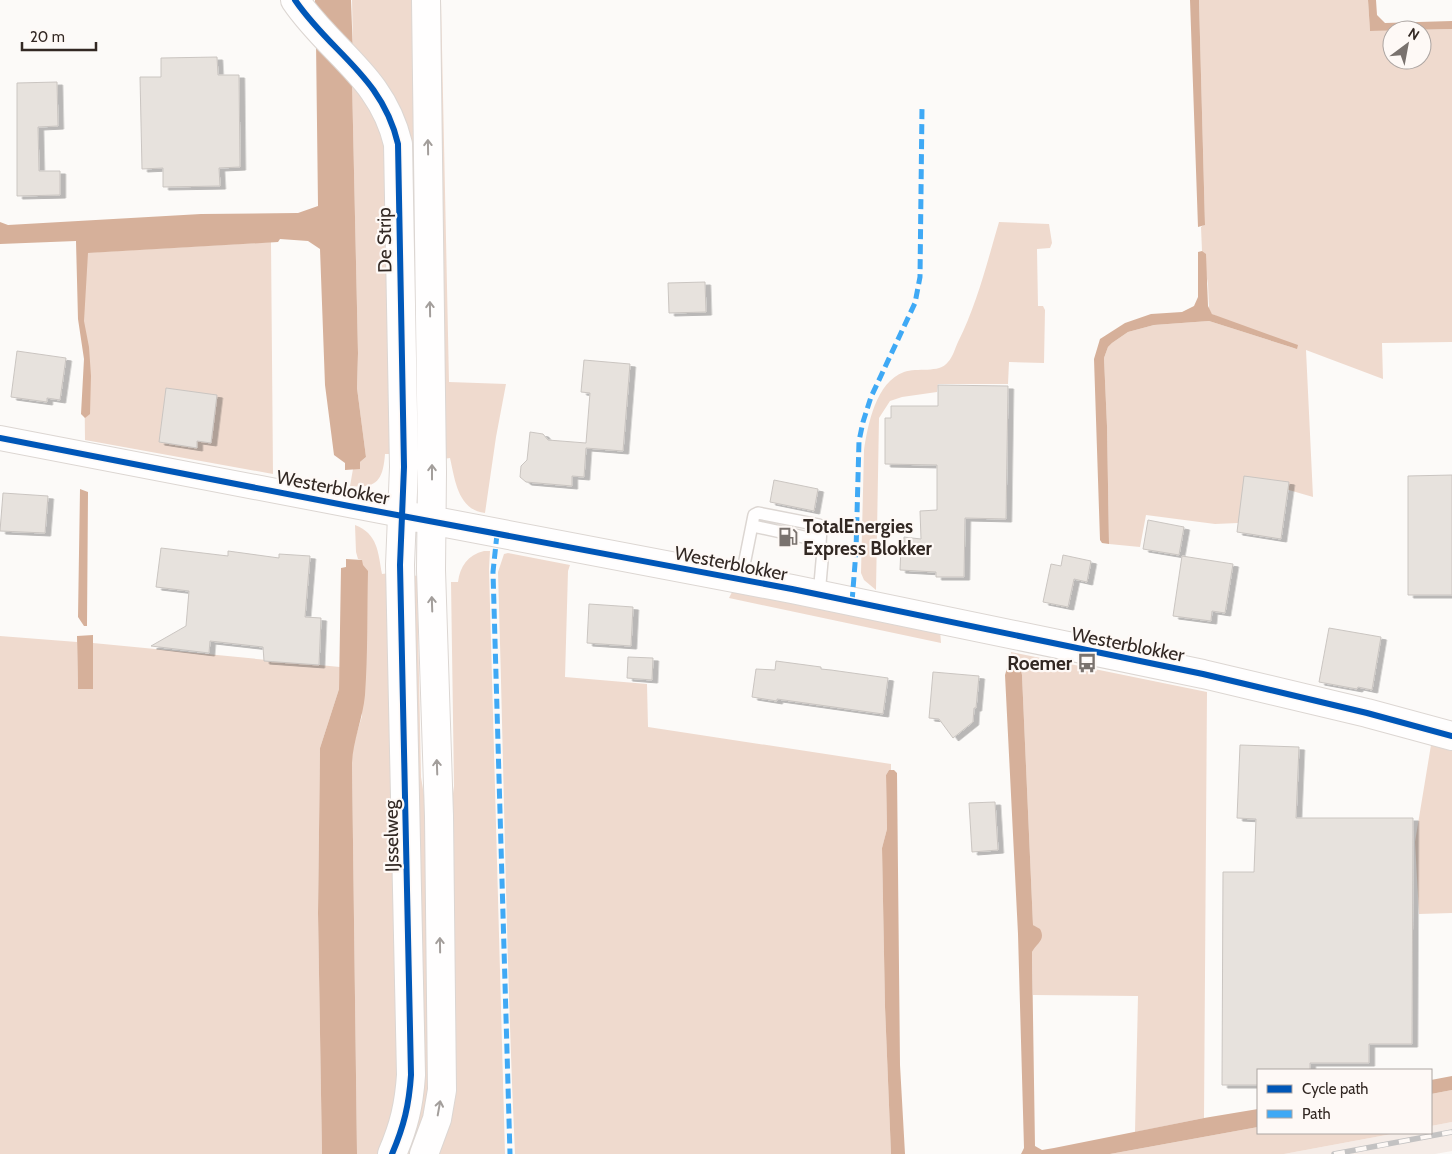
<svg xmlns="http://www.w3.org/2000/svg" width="1452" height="1154" font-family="Cabin,sans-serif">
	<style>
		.built { fill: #f5ece7 }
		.green { fill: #efdace }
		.water { fill: #d6b09a }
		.building { fill: #e7e2dd; stroke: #cac5c1; filter: url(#shadow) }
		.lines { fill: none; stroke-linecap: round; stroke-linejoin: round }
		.lane-casing { stroke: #dcd6d2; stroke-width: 14 }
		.street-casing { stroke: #dcd6d2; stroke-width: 26 }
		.secondary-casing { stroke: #dcd6d2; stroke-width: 30 }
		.lane { stroke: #fffefe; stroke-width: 11 }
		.street { stroke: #fffefe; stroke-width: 24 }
		.secondary { stroke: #fffefe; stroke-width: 28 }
		.rail-casing { stroke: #c3c2c2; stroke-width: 5.5 }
		.rail { stroke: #fef9f6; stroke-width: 4; stroke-dasharray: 11; stroke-linecap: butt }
		.quiet { stroke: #3fa9f5; stroke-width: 5; stroke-dasharray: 10 5; stroke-linecap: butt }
		.cycleway-casing { stroke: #fef9f6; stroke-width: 9 }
		.cycleway { stroke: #0057b8; stroke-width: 6 }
		.oneway { stroke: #a39e9b }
		.labels { text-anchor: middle; stroke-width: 4.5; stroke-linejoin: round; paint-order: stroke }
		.street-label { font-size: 19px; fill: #322823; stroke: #fef9f6 }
		.poi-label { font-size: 19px; font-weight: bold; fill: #322823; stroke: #fef9f6; text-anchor: start }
	</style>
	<defs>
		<filter id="shadow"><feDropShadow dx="5.5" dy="3" stdDeviation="0" flood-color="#0004"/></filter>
	</defs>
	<rect width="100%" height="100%" fill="#fcfaf8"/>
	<path class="built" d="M 1452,1122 L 1452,1151 L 1435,1154 L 1284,1154 L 1397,1133 L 1431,1133 L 1431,1126 Z"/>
	<path class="green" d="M 352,0 L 418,0 L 426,463 L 415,461 L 409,144 L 353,54 Z
		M 431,0 L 441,0 L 449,382 L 506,384 L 496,437 L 485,513 C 458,510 455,480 450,458 L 443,459 Z
		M 1199,0 L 1368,0 L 1370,31 L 1392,30 L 1392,60 L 1422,60 L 1422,30 L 1414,30 L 1452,29 L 1452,342 L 1382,343 L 1383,379 L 1306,350 L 1313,497 L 1251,479 L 1238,523 L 1215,524 L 1146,515 L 1140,547 L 1109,544 L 1107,426 L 1104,358 L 1108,347 L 1112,343 L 1128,332 L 1154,325 L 1209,321 L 1297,349 L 1216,316 L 1212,314 L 1209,309 L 1208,284 L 1202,251 L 1201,227 L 1205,224 Z
		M 352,80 L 358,87 L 387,139 L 393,454 L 385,454 C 383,480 377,489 350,486 L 353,469 L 360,469 L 360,462 L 366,457 L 357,388 L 358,353 Z
		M 999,222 L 1049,224 L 1052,243 L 1050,248 L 1037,249 L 1038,306 L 1043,306 L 1045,310 L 1044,363 L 1009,362 L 1008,384 L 938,384 L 937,392 L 902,397 L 890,401 L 879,418 L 876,590 L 864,580 L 861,573 L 864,450 C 868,424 876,382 904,372 C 917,367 939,374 948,362 C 953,357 955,348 958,342 C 977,304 987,263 999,222 Z
		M 271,242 L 273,474 L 85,440 L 83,253 Z
		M 355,525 C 378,534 378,552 382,574 L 390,573 L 404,1085 L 384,1154 L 357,1154 L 352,763 L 352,749 L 362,716 L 362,560 L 358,559 L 356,552 Z
		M 484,551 L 490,551 L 489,569 L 505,1154 L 435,1154 L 446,847 L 454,786 L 451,582 L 458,582 C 460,566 468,555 484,551 Z
		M 508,553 L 570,565 L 568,571 L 565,677 L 647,684 L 648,727 L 891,764 L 891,770 L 889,770 L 886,775 L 887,829 L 882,848 L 885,1007 L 891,1154 L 515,1154 C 506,960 504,766 498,572 L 504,554 Z
		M 408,574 L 417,576 L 421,777 L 433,850 L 435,1079 L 415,1154 L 403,1154 Z
		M 733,590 L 940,630 L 941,643 L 729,598 Z
		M 0,636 L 77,642 L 78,689 L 93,689 L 93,643 L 340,667 L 339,689 L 320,748 L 318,913 L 322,1154 L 0,1154 Z
		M 1011,652 L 1207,692 L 1204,1118 L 1135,1132 L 1138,996 L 1033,995 L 1032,952 L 1034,947 L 1034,926 L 1033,925 L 1022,675 L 1021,670 L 1018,666 L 1012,666 Z
		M 1431,745 L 1452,751 L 1452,913 L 1419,914 L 1415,842 Z
		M 1452,1090 L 1452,1122 L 1431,1126 L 1431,1094 Z
		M 1258,1127 L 1258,1133 L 1397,1133 L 1284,1154 L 1110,1154 Z"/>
	<path class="water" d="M 315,0 L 351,0 L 353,54 L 315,14 Z
		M 1190,0 L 1199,0 L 1205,225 L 1198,227 Z
		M 1368,0 L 1376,0 L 1377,15 L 1385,23 L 1452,21 L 1452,29 L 1370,31 Z
		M 316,42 L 352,80 L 358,353 L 357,388 L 366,457 L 360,462 L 360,469 L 345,470 L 345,463 L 334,455 L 325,385 L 320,249 L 308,241 L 280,239 L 278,242 L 88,253 L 84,321 L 89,347 L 91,376 L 90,414 L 85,418 L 81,414 L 84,359 L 78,319 L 76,241 L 0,244 L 0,222 L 8,225 L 201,214 L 298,213 L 318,206 Z
		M 1202,251 L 1206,254 L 1208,306 L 1212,314 L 1298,345 L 1297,349 L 1209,321 L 1154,325 L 1128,332 L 1112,343 L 1108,347 L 1104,358 L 1107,426 L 1109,544 L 1102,543 L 1100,540 L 1094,359 L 1100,339 L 1125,323 L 1151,314 L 1182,312 L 1194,306 L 1198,297 L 1198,252 Z
		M 80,489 L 88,492 L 87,626 L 84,626 L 78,617 Z
		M 346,559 L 362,560 L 363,565 L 368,571 C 367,612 368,654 365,695 C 363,718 353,740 352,763 L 357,1154 L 322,1154 L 318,913 L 320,748 L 339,689 L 341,568 L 346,567 Z
		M 93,635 L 93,689 L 78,689 L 77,636 Z
		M 1017,666 L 1021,670 L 1022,675 L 1033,925 L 1040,929 C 1046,940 1037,943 1032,952 L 1035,1146 L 1042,1150 L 1054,1148 L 1204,1118 L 1258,1109 L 1258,1127 L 1110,1154 L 1021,1154 L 1024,1148 L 1018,934 L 1005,675 L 1007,668 Z
		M 889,770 L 894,770 L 897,773 L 900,1065 L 905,1154 L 891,1154 L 885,1007 L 882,848 L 887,829 L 886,775 Z
		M 1452,1076 L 1452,1090 L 1431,1094 L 1431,1080 Z"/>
	<path class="building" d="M 217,57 L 218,75 L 239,75 L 240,167 L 219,168 L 220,186 L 163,187 L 163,168 L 142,169 L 140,77 L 161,77 L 161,58 Z
		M 57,82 L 58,126 L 38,127 L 39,171 L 60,171 L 60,195 L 17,196 L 17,83 Z
		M 705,282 L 706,312 L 669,313 L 668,283 Z
		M 17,351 L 66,358 L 60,400 L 47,398 L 47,402 L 11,397 Z
		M 584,360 L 630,364 L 623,451 L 586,448 L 584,477 L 572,476 L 572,486 L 526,482 L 520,477 L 521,466 L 527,460 L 530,432 L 543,434 L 548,440 L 586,443 L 590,393 L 581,392 Z
		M 938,385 L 1008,386 L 1006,519 L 965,518 L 964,577 L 936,577 L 936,572 L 900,570 L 901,546 L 904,546 L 904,537 L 921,539 L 920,511 L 937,510 L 937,465 L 885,464 L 885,418 L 891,418 L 891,406 L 938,406 Z
		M 166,388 L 217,395 L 211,443 L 197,441 L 197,448 L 159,442 Z
		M 1452,475 L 1452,595 L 1408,595 L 1408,476 Z
		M 1244,476 L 1289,482 L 1281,539 L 1237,532 Z
		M 774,480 L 818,489 L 814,511 L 770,502 Z
		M 3,493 L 48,496 L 45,533 L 0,531 Z
		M 1148,520 L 1184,527 L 1179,555 L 1143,549 Z
		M 161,548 L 228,556 L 228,551 L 279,558 L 279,554 L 310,556 L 305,617 L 321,618 L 319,665 L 264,661 L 263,647 L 210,641 L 209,653 L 151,646 L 186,626 L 189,591 L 156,587 Z
		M 1063,555 L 1091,561 L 1087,582 L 1074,579 L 1068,607 L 1043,602 L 1051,564 L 1061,566 Z
		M 1182,556 L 1233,564 L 1225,613 L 1212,611 L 1211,621 L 1173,616 Z
		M 589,604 L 633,607 L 631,646 L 587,643 Z
		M 1329,628 L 1381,637 L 1372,690 L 1358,687 L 1357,689 L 1319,682 Z
		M 628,657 L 653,658 L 652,680 L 627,678 Z
		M 776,661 L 821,667 L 821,669 L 831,670 L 888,678 L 883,714 L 777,699 L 777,701 L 752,697 L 756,669 L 775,670 Z
		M 933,672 L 979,676 L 976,708 L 974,708 L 973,722 L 953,738 L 939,719 L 929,718 Z
		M 1240,745 L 1299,747 L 1296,818 L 1413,818 L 1412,1044 L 1369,1044 L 1369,1063 L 1310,1063 L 1310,1070 L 1258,1070 L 1258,1085 L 1222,1085 L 1223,872 L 1254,872 L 1256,819 L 1237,818 Z
		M 995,802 L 998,850 L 972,852 L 969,803 Z"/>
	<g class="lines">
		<defs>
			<path id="lane" d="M 753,526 L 813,539 L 820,544 L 823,550 L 819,595
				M 741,580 L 754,515 L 758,513 L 819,525 L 821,528 L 820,544"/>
			<path id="street" d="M 0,438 L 401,515"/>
			<path id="secondary" d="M 295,0 C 331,53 382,76 398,144 L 404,467 L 400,565 L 411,1075 C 409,1105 404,1126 392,1154
				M 414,517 L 792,589 L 1203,674 L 1367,713 L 1452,736
				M 424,1154 L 437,1119 L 442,1090 L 439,816 L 431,570 L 432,472 L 426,0"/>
		</defs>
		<use href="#lane" class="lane-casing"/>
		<use href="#street" class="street-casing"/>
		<use href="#secondary" class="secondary-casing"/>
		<use href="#lane" class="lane"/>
		<use href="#street" class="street"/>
		<use href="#secondary" class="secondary"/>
		<defs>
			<path id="rail" d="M 1334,1154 L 1452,1132"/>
		</defs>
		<use href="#rail" class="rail-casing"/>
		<use href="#rail" class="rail"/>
		<path class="quiet" d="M 497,534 L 493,572 L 510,1154
			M 852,602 L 856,551 L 859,441 L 863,422 L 871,397 L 915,303 L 920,277 L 922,108"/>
		<defs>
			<path id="cycleway" d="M 295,0 C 331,53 382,76 398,144 L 404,467 L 400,565 L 411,1075 C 409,1105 404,1126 392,1154
				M 0,438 L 349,506 L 792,589 L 1203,674 L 1367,713 L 1452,736"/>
		</defs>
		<use href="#cycleway" class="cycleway-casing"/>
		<use href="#cycleway" class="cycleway"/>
	</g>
	<defs><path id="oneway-shaft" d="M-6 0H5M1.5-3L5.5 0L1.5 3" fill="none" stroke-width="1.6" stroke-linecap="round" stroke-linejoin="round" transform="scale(1.25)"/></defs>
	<g class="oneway">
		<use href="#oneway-shaft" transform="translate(428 147) rotate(-91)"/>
		<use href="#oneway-shaft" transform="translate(430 309) rotate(-91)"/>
		<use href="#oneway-shaft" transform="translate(432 472) rotate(-90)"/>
		<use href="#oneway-shaft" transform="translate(432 604) rotate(-92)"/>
		<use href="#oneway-shaft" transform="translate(437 767) rotate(-92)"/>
		<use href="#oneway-shaft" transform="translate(440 945) rotate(-91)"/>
		<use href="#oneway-shaft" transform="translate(439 1108) rotate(-80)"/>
	</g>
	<defs>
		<symbol id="fuel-bare" viewBox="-9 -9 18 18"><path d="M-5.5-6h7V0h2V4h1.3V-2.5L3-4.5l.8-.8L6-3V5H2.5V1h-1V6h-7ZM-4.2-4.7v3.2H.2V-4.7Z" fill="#79726e" stroke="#fef9f6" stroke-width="2.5" paint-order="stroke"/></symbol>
		<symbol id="bus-bare" viewBox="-9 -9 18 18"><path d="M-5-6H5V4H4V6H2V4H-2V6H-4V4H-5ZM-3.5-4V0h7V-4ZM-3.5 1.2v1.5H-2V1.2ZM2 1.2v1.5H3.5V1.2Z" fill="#79726e" stroke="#fef9f6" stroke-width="2.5" paint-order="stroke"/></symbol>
	</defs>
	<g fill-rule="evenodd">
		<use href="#fuel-bare" x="774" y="523" width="28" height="28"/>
		<use href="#bus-bare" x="1073" y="649" width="28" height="28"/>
	</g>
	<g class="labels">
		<g class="street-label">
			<text transform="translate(384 240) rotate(-91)" y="7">De Strip</text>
			<text transform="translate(333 487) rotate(11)" y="7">Westerblokker</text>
			<text transform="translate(731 563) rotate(11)" y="7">Westerblokker</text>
			<text transform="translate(1128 644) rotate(11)" y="7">Westerblokker</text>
			<text transform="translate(391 836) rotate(-91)" y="7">IJsselweg</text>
		</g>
		<g class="poi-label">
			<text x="803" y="533">TotalEnergies<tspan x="803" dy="22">Express Blokker</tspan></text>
			<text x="1072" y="670" text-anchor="end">Roemer</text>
		</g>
	</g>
	<rect x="1257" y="1069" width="175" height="65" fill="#fef9f6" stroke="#aca5a2"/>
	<rect x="1267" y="1085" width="25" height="8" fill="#0057b8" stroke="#aca5a2"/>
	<text x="1302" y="1094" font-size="15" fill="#322823">Cycle path</text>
	<rect x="1267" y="1110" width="25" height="8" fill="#3fa9f5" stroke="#aca5a2"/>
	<text x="1302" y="1119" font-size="15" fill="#322823">Path</text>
	<g transform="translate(1407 45) rotate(32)"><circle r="24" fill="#fef9f6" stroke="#aca5a2"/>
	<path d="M0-4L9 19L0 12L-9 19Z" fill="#79726e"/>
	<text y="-8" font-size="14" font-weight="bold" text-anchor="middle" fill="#322823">N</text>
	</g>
	<path d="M22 42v8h74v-8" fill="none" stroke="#322823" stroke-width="2.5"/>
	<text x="30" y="42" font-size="15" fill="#322823" stroke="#fef9f6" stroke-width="4" paint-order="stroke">20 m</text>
</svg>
